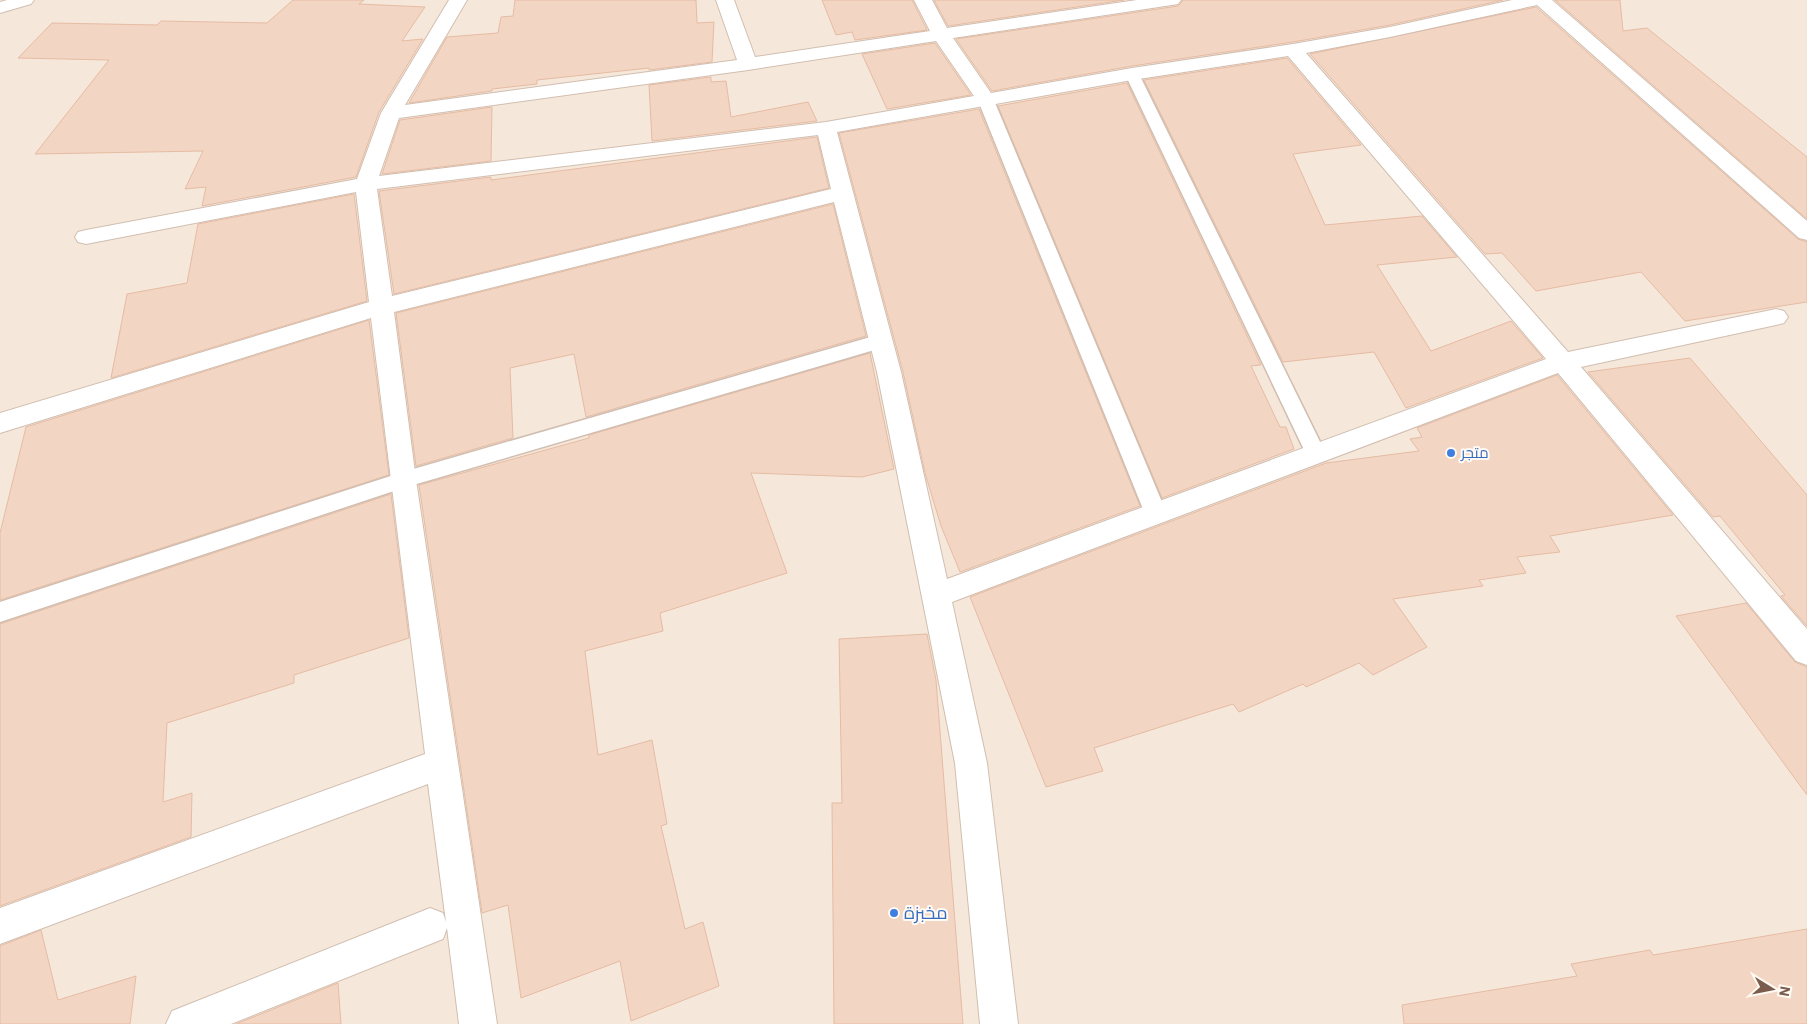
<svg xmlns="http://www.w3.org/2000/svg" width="1807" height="1024" font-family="'IBM Plex Sans',Cairo,sans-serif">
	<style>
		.residential { fill: #f5e8da }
		.building { fill: #f3d5c3; stroke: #e6bba3 }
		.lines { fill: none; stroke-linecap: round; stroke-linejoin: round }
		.lane-casing { stroke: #d1beb0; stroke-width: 3 }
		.street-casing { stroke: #d1beb0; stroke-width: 2 }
		.lane { fill: #fff; fill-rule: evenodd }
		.street { fill: #fff; fill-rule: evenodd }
		.shop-dot { fill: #3f7fe0; stroke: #fffaf3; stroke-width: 2 }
		.labels { text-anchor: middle; stroke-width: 4; stroke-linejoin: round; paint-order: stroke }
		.shop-label { font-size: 15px; fill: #366cbe; stroke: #fffaf3; text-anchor: start }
		.near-shop-label { font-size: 18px; fill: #366cbe; stroke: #fffaf3; text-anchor: start }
	</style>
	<rect width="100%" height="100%" fill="#fdf6ec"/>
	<path class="residential" d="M 0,0 L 1807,0 L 1807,1024 L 0,1024 Z"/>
	<path class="building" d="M 293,0 L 364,0 L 359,4 L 425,7 L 402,41 L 423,39 L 379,112 L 356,177 L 202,206 L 206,187 L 185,189 L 203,151 L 35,154 L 109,60 L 18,58 L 52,23 L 157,25 L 161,21 L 267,23 Z
		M 515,0 L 696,0 L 697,23 L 714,22 L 712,62 L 649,70 L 649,68 L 537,80 L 537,84 L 492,89 L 492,91 L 409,103 L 447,37 L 498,33 L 501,17 L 513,16 Z
		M 822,0 L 912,0 L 927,30 L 855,40 L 852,32 L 836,35 Z
		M 934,0 L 1124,0 L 948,26 Z
		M 1183,0 L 1503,0 L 1390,25 L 1293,42 L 1132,66 L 992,91 L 956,39 L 1178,6 Z
		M 1555,0 L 1620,0 L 1623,31 L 1647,28 L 1807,157 L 1807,219 Z
		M 1536,7 L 1798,239 L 1807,242 L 1807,302 L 1685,321 L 1641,272 L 1536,291 L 1502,253 L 1485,254 L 1310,54 Z
		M 935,43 L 971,95 L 887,109 L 862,54 Z
		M 1287,58 L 1361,145 L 1293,154 L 1325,225 L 1422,216 L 1457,257 L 1377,265 L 1431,351 L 1511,321 L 1543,358 L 1406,408 L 1374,352 L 1283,362 L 1144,80 Z
		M 711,77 L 711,82 L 726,81 L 731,117 L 808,102 L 817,121 L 652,141 L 649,85 Z
		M 1127,83 L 1261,365 L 1251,366 L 1280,427 L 1286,427 L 1294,449 L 1162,498 L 998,106 Z
		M 492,107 L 491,161 L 382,174 L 400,120 Z
		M 979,109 L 1140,506 L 960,572 L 941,526 L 925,473 L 903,372 L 839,133 Z
		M 817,137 L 829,188 L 394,294 L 379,191 L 491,177 L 491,180 Z
		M 354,194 L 367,301 L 111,378 L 127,294 L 187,283 L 198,224 Z
		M 833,204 L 866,336 L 586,417 L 574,354 L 510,368 L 513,438 L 416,466 L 396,313 Z
		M 369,320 L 389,475 L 0,600 L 0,533 L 26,427 Z
		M 870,353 L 894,469 L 862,477 L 751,473 L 787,573 L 660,613 L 663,631 L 585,651 L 598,755 L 652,740 L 667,824 L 661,826 L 685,929 L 703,922 L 719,986 L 631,1021 L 620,961 L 521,998 L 508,905 L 482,913 L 419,485 L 589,438 L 589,435 Z
		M 1690,358 L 1807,495 L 1807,626 L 1781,596 L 1785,595 L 1720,516 L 1713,517 L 1588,372 Z
		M 1557,375 L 1673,515 L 1550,536 L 1560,552 L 1517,557 L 1526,573 L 1479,580 L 1483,586 L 1393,599 L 1427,647 L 1373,675 L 1359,663 L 1306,687 L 1303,684 L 1239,712 L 1233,704 L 1094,748 L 1103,771 L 1046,787 L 970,597 L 1326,463 L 1419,451 L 1410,439 L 1422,437 L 1417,428 Z
		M 391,494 L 409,638 L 294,675 L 294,683 L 167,723 L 163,802 L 192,793 L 191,837 L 0,906 L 0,624 Z
		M 1746,603 L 1795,662 L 1807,667 L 1807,795 L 1676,616 Z
		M 927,634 L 936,680 L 963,1024 L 834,1024 L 832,803 L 842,803 L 839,639 Z
		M 1807,929 L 1807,1024 L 1404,1024 L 1402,1005 L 1577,976 L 1571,964 L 1650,950 L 1653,955 Z
		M 41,930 L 58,1000 L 136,976 L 130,1024 L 0,1024 L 0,946 Z
		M 338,983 L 341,1024 L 236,1024 Z"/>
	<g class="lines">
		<defs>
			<path id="lane" d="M 1132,70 L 1137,71 L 1139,74 L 1326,454 L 1323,460 L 1316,462 L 1309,460 L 1306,454 L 1125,74 L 1127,71 Z
				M 985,93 L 990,95 L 993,98 L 1167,514 L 1164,520 L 1156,523 L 1148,520 L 1145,514 L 977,98 L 980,95 Z
				M 881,334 L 888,336 L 890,341 L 888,346 L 403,488 L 0,622 L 0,602 L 403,472 Z"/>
			<path id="street" d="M 7,0 L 34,0 L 31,4 L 0,13 L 0,2 Z
				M 449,0 L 467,0 L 405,105 L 737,60 L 716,0 L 734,0 L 755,57 L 930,31 L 914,0 L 932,0 L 947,28 L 1137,0 L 1181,0 L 1178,4 L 1172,5 L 953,38 L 991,93 L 1132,68 L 1293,44 L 1390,27 L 1512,0 L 1552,0 L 1807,221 L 1807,240 L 1799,238 L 1537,5 L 1390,37 L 1306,53 L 1568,352 L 1776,309 L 1784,311 L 1788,317 L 1784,323 L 1776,325 L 1581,367 L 1807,629 L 1807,665 L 1796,661 L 1558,373 L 952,602 L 987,763 L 1018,1024 L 980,1024 L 955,763 L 877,372 L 834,202 L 394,312 L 416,480 L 497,1024 L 459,1024 L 447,928 L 443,939 L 231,1024 L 166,1024 L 172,1011 L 430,908 L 443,913 L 446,922 L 428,784 L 0,944 L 0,908 L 425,754 L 371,318 L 0,433 L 0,413 L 369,302 L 356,192 L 86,244 L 78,242 L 75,237 L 78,232 L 86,230 L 357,179 L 381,113 ZM 936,41 L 974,96 L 826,122 L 379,176 L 399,118 L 748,70 ZM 1288,56 L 1546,359 L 947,579 L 901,372 L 837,132 L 1132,80 ZM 818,135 L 831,189 L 392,296 L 377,189 Z"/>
		</defs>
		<use href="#lane" class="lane-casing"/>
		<use href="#street" class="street-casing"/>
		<use href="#lane" class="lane"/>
		<use href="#street" class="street"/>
	</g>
	<g class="shop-dot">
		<circle cx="1451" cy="453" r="5"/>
		<circle cx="894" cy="913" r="5"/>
	</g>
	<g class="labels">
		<g class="shop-label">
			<text x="1461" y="458">متجر</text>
		</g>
		<g class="near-shop-label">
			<text x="904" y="919">مخبزة</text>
		</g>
	</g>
	<g transform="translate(1772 989) rotate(100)" stroke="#fffaf3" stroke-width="4" paint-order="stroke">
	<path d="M0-4L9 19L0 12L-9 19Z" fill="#7a5c4d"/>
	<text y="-8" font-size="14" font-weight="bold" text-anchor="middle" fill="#7a5c4d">N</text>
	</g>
</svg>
